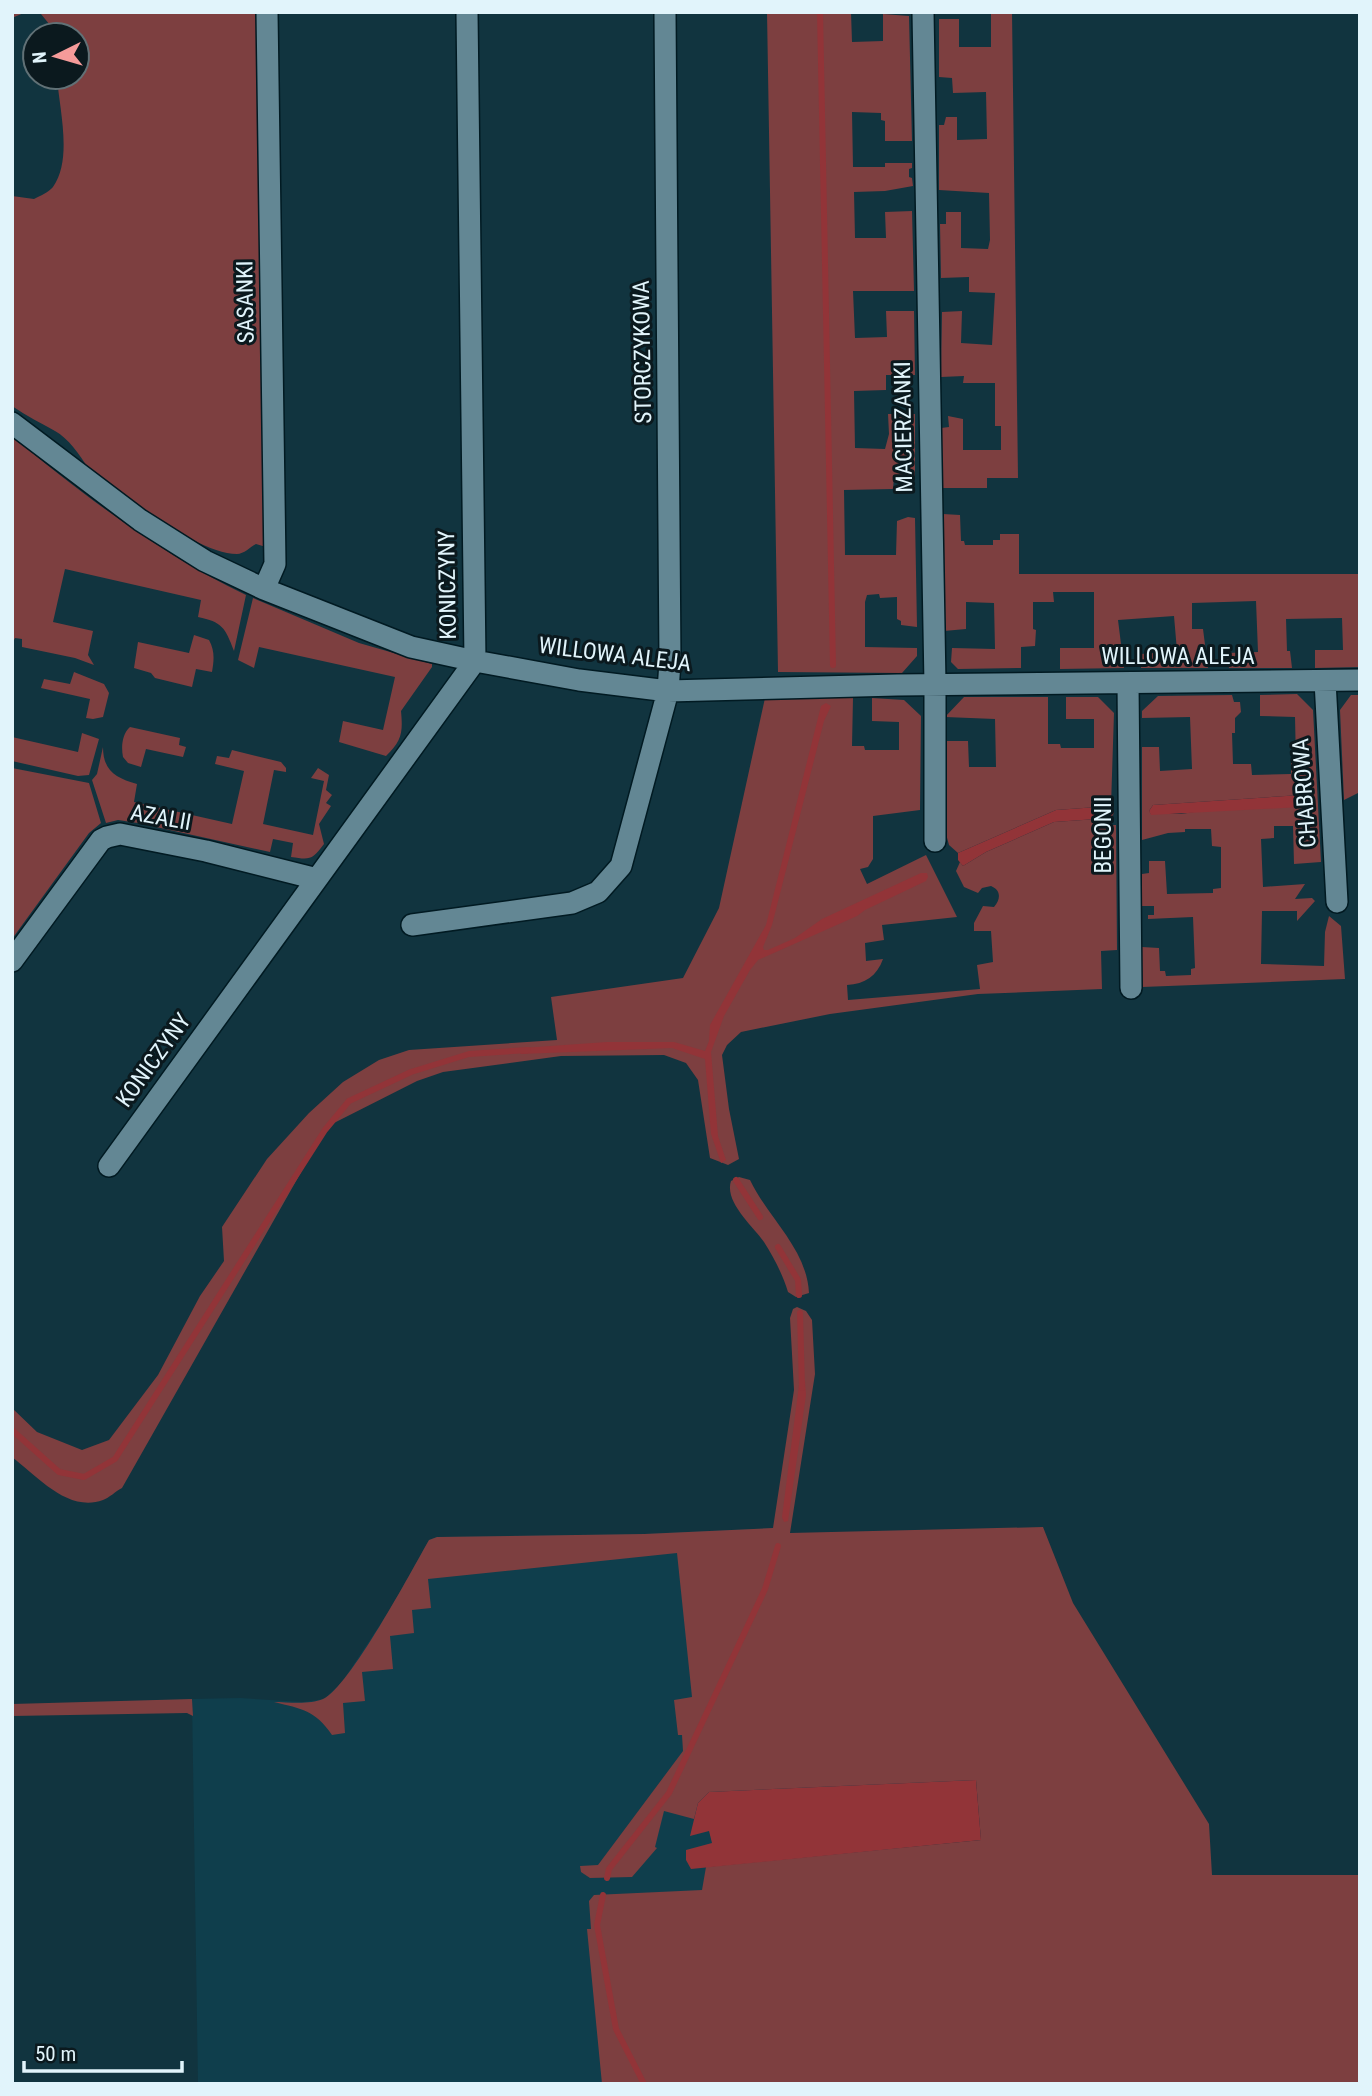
<svg xmlns="http://www.w3.org/2000/svg" width="1372" height="2096" font-family="'Roboto Condensed',sans-serif">
	<style>
		.built { fill: #0f3e4c }
		.green { fill: #7d3f40; fill-rule: evenodd }
		.water { fill: #923438 }
		.lines { fill: none; stroke-linecap: round; stroke-linejoin: round }
		.stream { stroke: #923438; stroke-width: 6 }
		.street-casing { stroke: #011a22; stroke-width: 24 }
		.street { stroke: #638794; stroke-width: 21 }
		.labels { text-anchor: middle; stroke-width: 6; stroke-linejoin: round; paint-order: stroke }
		.street-label { font-size: 23px; fill: #e1f4fb; stroke: #0b191e }
	</style>
	<rect width="100%" height="100%" fill="#11343f"/>
	<path class="built" d="M 773,1528 L 982,1773 L 638,2084 L 198,2084 L 192,1699 L 240,1698 L 303,1702 L 324,1699 L 342,1682 L 389,1611 L 429,1540 L 437,1537 L 644,1534 Z"/>
	<path class="green" d="M 12,12 L 258,12 L 266,547 L 256,544 C 250,547 244,554 237,554 C 196,554 122,493 88,468 C 80,455 68,438 55,431 C 39,422 28,417 12,406 L 12,196 L 34,199 C 40,196 49,192 53,187 C 73,159 59,108 57,77 L 77,77 L 77,35 L 58,35 L 41,14 L 26,12 L 12,18 Z
		M 767,12 L 851,12 L 852,42 L 883,41 L 883,14 L 909,16 L 912,141 L 885,141 L 885,121 L 881,120 L 881,113 L 852,112 L 853,167 L 885,167 L 885,163 L 912,163 L 912,168 L 909,169 L 909,177 L 912,178 L 913,186 L 885,191 L 854,192 L 855,238 L 886,238 L 885,212 L 912,211 L 914,291 L 853,291 L 855,338 L 887,337 L 886,311 L 914,311 L 915,375 L 886,375 L 886,390 L 854,391 L 855,448 L 885,449 L 889,434 L 888,414 L 915,414 L 915,476 L 894,477 L 893,489 L 844,490 L 845,555 L 896,555 L 897,521 L 908,517 L 915,518 L 917,627 L 901,625 L 901,621 L 897,619 L 897,597 L 880,598 L 879,594 L 867,595 L 865,602 L 865,647 L 917,648 L 917,656 L 902,673 L 778,672 Z
		M 991,12 L 1012,12 L 1018,478 L 987,478 L 987,488 L 941,488 L 941,428 L 949,427 L 948,416 L 963,419 L 963,450 L 1001,450 L 1001,426 L 995,426 L 995,383 L 963,383 L 964,376 L 941,377 L 942,312 L 962,311 L 961,343 L 992,345 L 995,293 L 969,292 L 969,277 L 941,278 L 940,224 L 946,224 L 946,212 L 961,212 L 961,248 L 988,249 L 990,240 L 989,193 L 939,190 L 939,125 L 944,125 L 946,117 L 957,117 L 957,140 L 987,139 L 986,92 L 953,93 L 952,78 L 939,77 L 939,19 L 959,19 L 959,47 L 991,47 Z
		M 12,436 C 81,494 164,556 246,595 L 234,651 C 225,627 222,622 198,617 L 201,600 L 65,569 L 53,622 L 93,631 L 88,655 L 94,665 L 75,658 L 22,647 L 22,639 L 15,638 L 12,644 Z
		M 943,514 L 960,515 L 961,541 L 964,541 L 965,545 L 993,545 L 993,540 L 1000,540 L 1000,534 L 1019,534 L 1019,574 L 1360,574 L 1360,667 L 1315,668 L 1315,650 L 1343,650 L 1342,618 L 1286,619 L 1287,651 L 1290,651 L 1292,668 L 1229,668 L 1226,653 L 1258,652 L 1256,601 L 1192,603 L 1192,629 L 1203,629 L 1208,668 L 1141,668 L 1141,654 L 1177,651 L 1174,616 L 1118,620 L 1124,668 L 1060,669 L 1060,648 L 1094,648 L 1094,592 L 1053,592 L 1054,602 L 1033,602 L 1033,629 L 1036,630 L 1035,646 L 1021,647 L 1021,668 L 958,669 L 951,662 L 952,648 L 995,649 L 994,603 L 966,602 L 966,629 L 944,631 Z
		M 253,598 L 359,643 L 432,664 L 432,667 L 401,711 C 403,732 402,741 386,756 L 339,742 L 343,721 L 383,730 L 395,677 L 259,647 L 254,668 L 238,660 Z
		M 194,635 L 209,640 C 215,651 214,660 212,672 L 196,669 L 192,687 L 155,678 L 151,673 L 134,668 L 138,642 L 189,653 Z
		M 74,672 L 104,684 L 109,693 L 103,717 L 93,719 L 86,718 L 90,699 L 41,688 L 44,679 L 70,684 Z
		M 1297,694 L 1313,710 L 1321,862 L 1294,864 L 1293,826 L 1274,826 L 1274,838 L 1261,839 L 1263,887 L 1305,884 L 1295,899 L 1312,898 L 1315,901 L 1297,921 L 1297,911 L 1262,911 L 1261,964 L 1324,966 L 1325,932 L 1329,916 L 1341,926 L 1345,979 L 1142,987 L 1142,947 L 1159,948 L 1160,971 L 1165,971 L 1166,976 L 1191,975 L 1191,969 L 1195,968 L 1193,917 L 1148,919 L 1148,915 L 1154,915 L 1154,906 L 1142,906 L 1142,874 L 1149,873 L 1149,861 L 1165,861 L 1167,894 L 1213,893 L 1213,889 L 1221,888 L 1221,847 L 1212,846 L 1211,829 L 1185,829 L 1185,832 L 1168,833 L 1142,840 L 1142,747 L 1159,747 L 1160,771 L 1192,769 L 1190,717 L 1142,718 L 1142,711 L 1158,696 L 1232,695 L 1234,702 L 1240,702 L 1241,712 L 1235,718 L 1235,733 L 1232,733 L 1233,764 L 1251,764 L 1252,775 L 1291,774 L 1291,763 L 1296,763 L 1295,717 L 1260,716 L 1260,695 ZM 1301,795 L 1181,814 L 1151,814 L 1149,811 L 1153,805 Z
		M 1351,695 L 1360,695 L 1360,792 L 1344,800 L 1340,710 Z
		M 964,697 L 1048,697 L 1048,744 L 1060,744 L 1061,748 L 1094,748 L 1094,719 L 1066,719 L 1066,697 L 1098,697 L 1114,713 L 1111,806 L 1056,810 L 958,853 L 949,845 L 946,834 L 945,741 L 968,741 L 969,767 L 996,767 L 995,719 L 945,717 Z
		M 765,698 L 853,698 L 852,746 L 864,746 L 865,750 L 899,750 L 899,722 L 872,721 L 872,698 L 904,700 L 921,716 L 920,810 L 873,816 L 873,859 L 868,867 L 860,869 L 867,884 L 926,855 L 957,917 L 882,925 L 884,940 L 865,943 L 866,961 L 883,959 C 877,976 865,984 847,985 L 848,1000 L 980,989 L 977,965 L 993,962 L 991,931 L 974,931 L 974,923 L 983,906 L 994,907 C 1001,899 1001,890 991,886 L 982,888 L 978,893 L 964,887 L 956,871 L 960,862 L 963,866 L 986,852 L 1054,822 L 1111,818 L 1111,825 L 1116,825 L 1117,950 L 1101,951 L 1102,989 L 978,994 L 830,1014 L 741,1032 L 727,1045 L 722,1055 L 729,1109 L 739,1159 L 728,1165 L 710,1158 L 698,1080 L 686,1063 L 664,1055 L 561,1056 L 443,1072 L 417,1081 L 330,1125 L 325,1130 L 122,1488 C 116,1491 109,1498 103,1500 C 68,1513 37,1476 12,1457 L 12,1408 L 37,1432 L 82,1450 L 109,1440 L 158,1375 L 200,1296 L 224,1261 L 222,1227 L 267,1159 L 309,1113 L 343,1082 L 379,1060 L 409,1050 L 557,1040 L 551,997 L 683,978 L 719,908 Z
		M 130,727 L 180,738 L 179,745 L 186,747 L 183,757 L 146,749 L 141,767 L 128,763 L 123,757 C 121,747 122,734 130,727 Z
		M 82,733 L 99,739 L 89,775 L 78,776 L 12,761 L 12,737 L 78,752 Z
		M 103,747 C 103,771 116,778 137,784 L 134,802 L 232,824 L 244,771 L 215,764 L 217,756 L 229,758 L 232,750 L 281,762 L 286,768 L 286,772 L 274,770 L 263,824 L 313,835 L 324,781 L 311,778 L 318,768 L 329,775 L 326,790 L 332,795 L 326,803 L 331,806 L 319,824 L 324,844 C 312,860 310,860 291,857 L 293,843 L 273,839 L 270,852 L 138,823 L 118,820 L 106,823 L 92,780 L 97,774 Z
		M 12,768 L 89,783 L 101,823 L 89,833 L 12,939 Z
		M 739,1177 L 750,1180 C 768,1218 807,1249 809,1293 L 796,1297 L 788,1292 C 783,1275 774,1258 764,1242 C 753,1226 724,1202 731,1181 Z
		M 797,1307 L 806,1311 L 812,1320 L 815,1374 L 790,1533 L 1043,1527 L 1073,1603 L 1209,1824 L 1212,1875 L 1360,1875 L 1360,2084 L 602,2084 L 587,1929 L 591,1929 L 589,1901 L 594,1895 L 702,1890 L 706,1867 L 981,1840 L 976,1780 L 709,1792 L 698,1803 L 694,1819 L 664,1811 L 655,1847 L 657,1848 L 632,1877 L 590,1878 L 581,1872 L 580,1866 L 598,1865 L 683,1751 L 682,1735 L 678,1735 L 674,1700 L 692,1697 L 677,1553 L 428,1579 L 431,1608 L 412,1610 L 414,1633 L 390,1636 L 393,1669 L 362,1672 L 365,1701 L 343,1703 L 345,1733 L 332,1735 C 315,1710 302,1709 274,1702 C 288,1702 309,1705 323,1699 C 349,1688 412,1570 429,1540 L 437,1537 L 644,1534 L 773,1528 L 794,1390 L 790,1318 L 793,1309 Z
		M 192,1699 L 193,1716 L 187,1713 L 12,1716 L 12,1704 Z"/>
	<path class="water" d="M 826,703 L 831,706 L 824,721 L 772,925 L 763,947 L 764,950 L 768,950 L 795,938 L 822,919 L 921,873 L 927,873 L 928,877 L 926,881 L 865,910 L 857,916 L 758,960 L 750,970 L 724,1016 L 711,1052 L 718,1136 L 726,1160 L 721,1163 L 711,1134 L 705,1059 L 672,1048 L 521,1054 L 520,1051 L 522,1048 L 607,1042 L 674,1042 L 705,1051 L 709,1041 L 710,1025 L 766,925 L 821,706 Z
		M 1301,795 L 1306,796 L 1308,802 L 1301,807 L 1151,815 L 1149,811 L 1153,805 Z
		M 1111,806 L 1114,813 L 1111,818 L 1054,822 L 986,852 L 963,866 L 958,860 L 958,853 L 1056,810 Z
		M 802,1379 L 805,1381 L 806,1395 L 788,1521 L 784,1522 L 782,1517 L 799,1385 Z
		M 976,1780 L 981,1840 L 691,1869 L 686,1860 L 686,1850 L 712,1843 L 709,1831 L 690,1836 L 698,1803 L 709,1792 Z"/>
	<g class="lines">
		<path class="stream" d="M 820,12 L 833,665
			M 736,1180 L 760,1217
			M 778,1247 L 798,1280 L 799,1295
			M 800,1313 L 802,1388
			M 12,1430 L 59,1472 L 84,1477 L 115,1459 L 325,1130 L 349,1101 L 411,1072 L 469,1054 L 528,1050
			M 607,1878 L 609,1869 L 669,1793 L 765,1589 L 778,1546
			M 603,1895 L 597,1925 L 616,2029 L 644,2084"/>
		<defs>
			<path id="street" d="M 923,12 L 935,684 L 935,841
				M 12,423 L 140,520 L 205,561 L 264,589 L 411,647 L 475,661 L 579,680 L 668,691 L 897,685 L 1360,680
				M 264,589 L 275,564 L 267,12
				M 1325,681 L 1337,902
				M 1128,683 L 1131,988
				M 412,925 L 572,903 L 598,892 L 621,866 L 668,691 L 670,662 L 665,12
				M 12,961 L 101,840 L 107,837 L 120,834 L 206,851 L 317,879
				M 109,1166 L 475,661 L 467,12"/>
		</defs>
		<use href="#street" class="street-casing"/>
		<use href="#street" class="street"/>
	</g>
	<g class="labels">
		<g class="street-label">
			<text transform="translate(245 302) rotate(-91)" y="8">SASANKI</text>
			<text transform="translate(642 352) rotate(-91)" y="8">STORCZYKOWA</text>
			<text transform="translate(903 427) rotate(-91)" y="8">MACIERZANKI</text>
			<text transform="translate(447 585) rotate(-91)" y="8">KONICZYNY</text>
			<text transform="translate(615 654) rotate(7)" y="8">WILLOWA ALEJA</text>
			<text x="1178" y="664">WILLOWA ALEJA</text>
			<text transform="translate(1304 793) rotate(-94)" y="8">CHABROWA</text>
			<text transform="translate(161 817) rotate(10)" y="8">AZALII</text>
			<text transform="translate(1103 835) rotate(-90)" y="8">BEGONII</text>
			<text transform="translate(153 1060) rotate(-54)" y="8">KONICZYNY</text>
		</g>
	</g>
	<rect width="1372" height="2096" fill="none" stroke="#e1f4fb" stroke-width="28"/>
	<g transform="translate(56 56) rotate(265)"><circle r="33" fill="#0b191e" stroke="#617176" stroke-width="2"/>
	<path d="M0-5L12 26L0 18L-12 26Z" fill="#f59b9a"/>
	<text y="-10" font-size="19" font-weight="bold" text-anchor="middle" fill="#e1f4fb">N</text>
	</g>
	<path d="M24 2061v10h158v-10" fill="none" stroke="#e1f4fb" stroke-width="3.5"/>
	<text x="35" y="2061" font-size="21" fill="#e1f4fb" stroke="#0b191e" stroke-width="5" paint-order="stroke">50 m</text>
</svg>
